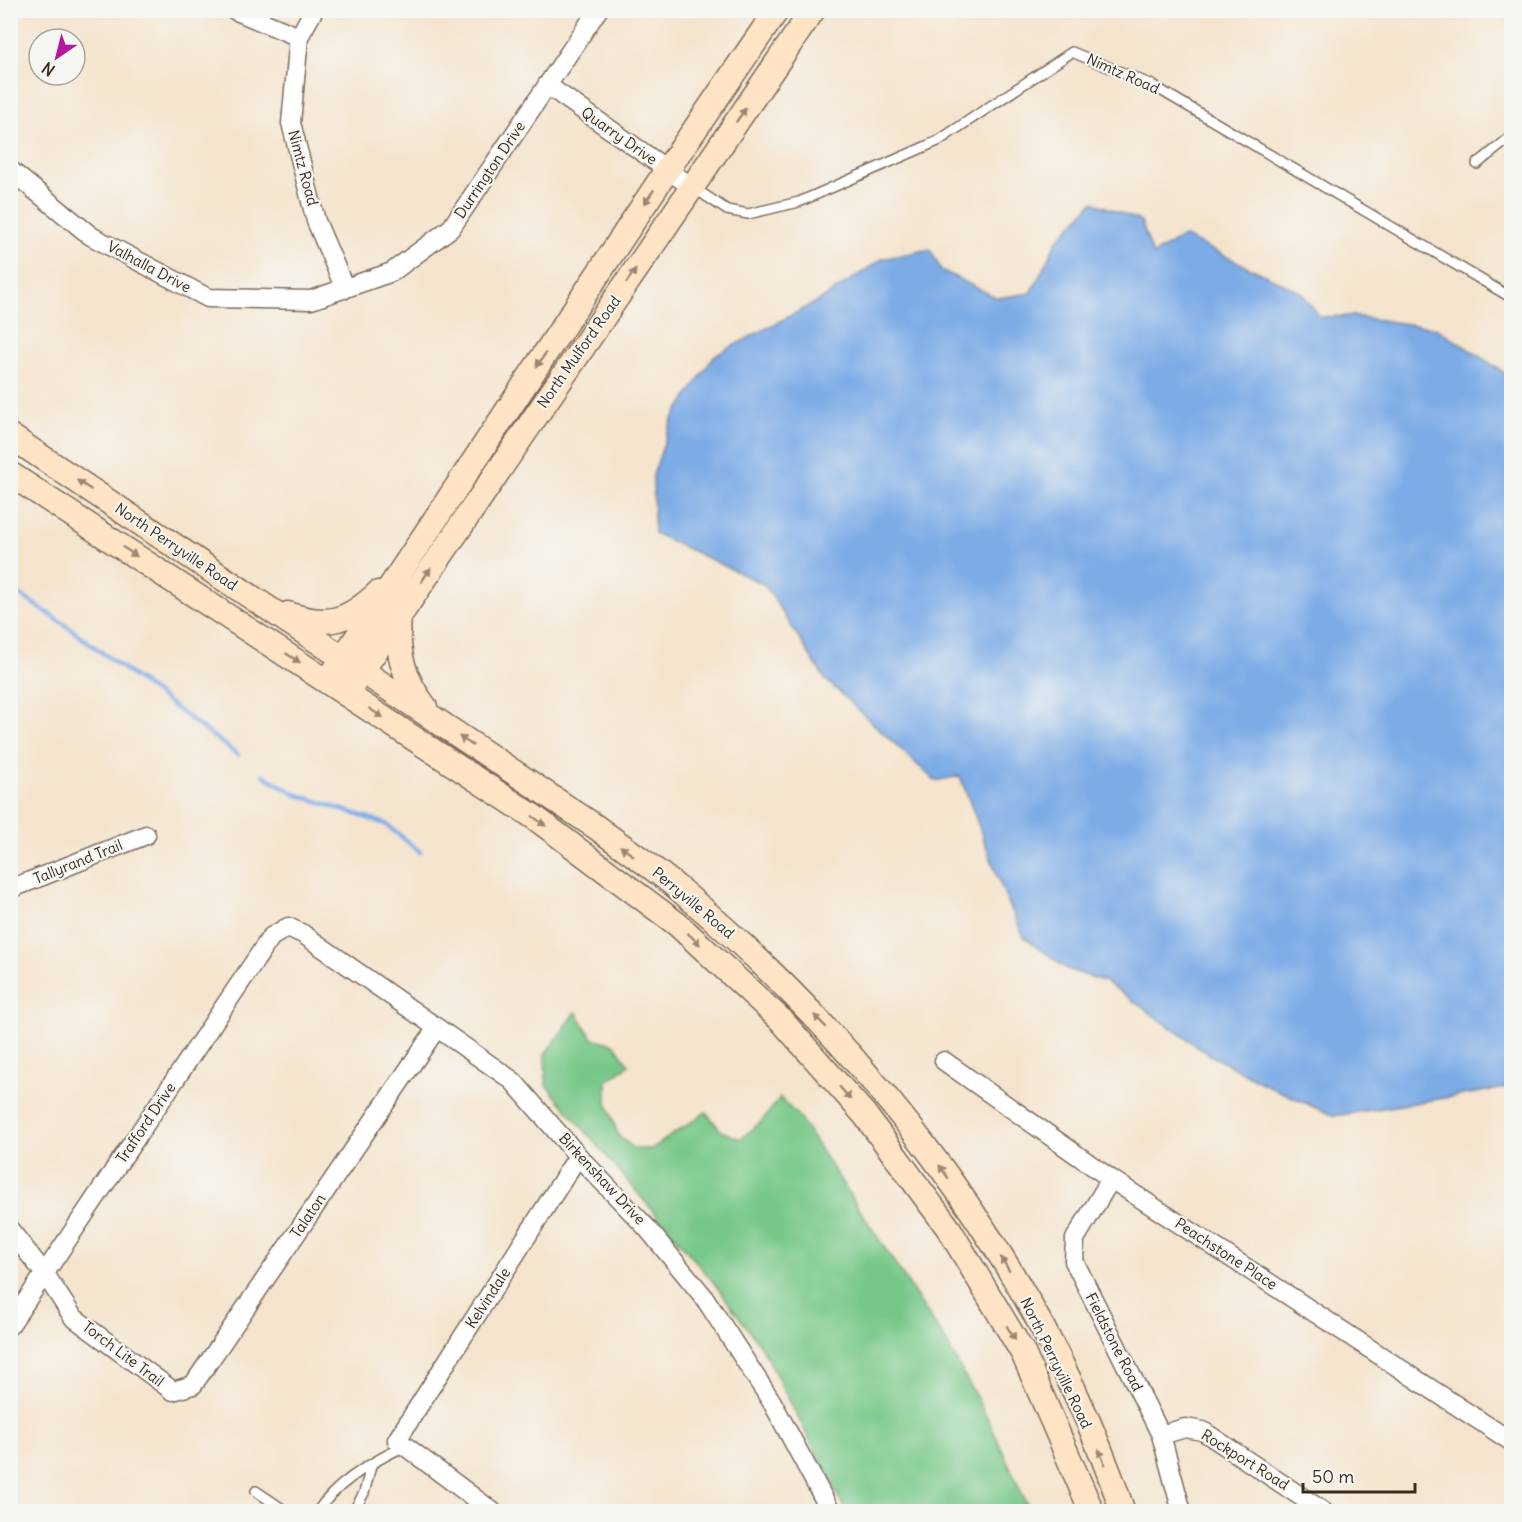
<svg xmlns="http://www.w3.org/2000/svg" width="1522" height="1522" font-family="Delius,sans-serif">
	<style>
		.green { fill: #76c788; stroke: #587853; stroke-width: 1.5 }
		.water { fill: #7babe6; stroke: #5b6a82; stroke-width: 1.5 }
		.lines { fill: none; stroke-linecap: round; stroke-linejoin: round }
		.stream { stroke: #7babe6; stroke-width: 4.5 }
		.lane-casing { stroke: #7c6b5b; stroke-width: 12 }
		.street-casing { stroke: #7c6b5b; stroke-width: 21 }
		.secondary-casing { stroke: #7c6b5b; stroke-width: 27 }
		.lane { stroke: #fff; stroke-width: 9 }
		.street { stroke: #fff; stroke-width: 18 }
		.secondary { stroke: #fee4c5; stroke-width: 24 }
		.oneway { fill: #9c8772 }
		.labels { text-anchor: middle; stroke-width: 4.5; stroke-linejoin: round; paint-order: stroke }
		.street-label { font-size: 15px; fill: #3b2a1e; stroke: #f6f6f2 }
	</style>
	<rect width="100%" height="100%" fill="#f6f6f2"/>
	<filter id="ink" filterUnits="userSpaceOnUse"><feTurbulence type="fractalNoise" baseFrequency=".0167" numOctaves="2"/><feDisplacementMap in="SourceGraphic" scale="12" xChannelSelector="R" yChannelSelector="G"/><feConvolveMatrix kernelMatrix="1 2 1 2 8 2 1 2 1" color-interpolation-filters="sRGB"/></filter>
	<filter id="wash" filterUnits="userSpaceOnUse"><feTurbulence type="fractalNoise" baseFrequency=".008" numOctaves="4" result="noise"/><feDisplacementMap in="SourceGraphic" scale="24" xChannelSelector="R" yChannelSelector="G"/><feGaussianBlur stdDeviation="1.35" result="paint"/><feColorMatrix in="noise" values="0 0 0 0 0 0 0 0 0 0 0 0 0 0 0 0 0 1.4 0 .05"/><feComposite in="paint" operator="in"/></filter>
	<g filter="url(#wash)">
		<rect width="100%" height="100%" fill="#f4e4cd"/>
		<path class="green" d="M 576,1012 L 592,1038 L 614,1044 L 629,1065 L 607,1081 L 607,1103 L 618,1135 L 634,1149 L 651,1149 L 706,1112 L 721,1131 L 740,1139 L 762,1121 L 780,1098 L 799,1117 L 945,1340 L 988,1419 L 1030,1511 L 846,1511 L 762,1348 L 714,1283 L 546,1085 L 545,1054 Z"/>
		<path class="water" d="M 1093,202 L 1141,221 L 1153,255 L 1183,236 L 1301,292 L 1320,317 L 1352,316 L 1436,328 L 1511,377 L 1511,1087 L 1334,1116 L 1268,1086 L 1210,1055 L 1106,982 L 1067,969 L 1024,937 L 1003,891 L 960,776 L 935,781 L 825,679 L 765,585 L 654,533 L 653,475 L 672,420 L 714,356 L 822,299 L 882,259 L 930,249 L 941,270 L 997,298 L 1031,293 L 1057,241 Z"/>
		<g class="lines">
			<path class="stream" d="M 10,588 L 64,624 L 238,755
				M 263,775 L 295,794 L 386,824 L 420,852"/>
		</g>
	</g>
	<g filter="url(#ink)">
		<g class="lines">
			<defs>
				<path id="lane" d="M 1477,164 L 1512,136
					M 694,188 L 727,210 L 748,214 L 799,202 L 938,141 L 1072,52 L 1152,85 L 1512,298
					M 256,1491 L 287,1512
					M 317,1512 C 337,1482 373,1461 405,1446
					M 353,1512 L 364,1493 L 371,1466"/>
				<path id="street" d="M 234,10 L 299,37
					M 314,10 L 299,37 L 291,123 L 316,221 L 345,289
					M 1509,10 L 1512,13
					M 547,85 L 692,187
					M 10,170 L 91,236 L 208,298 L 311,300 L 392,272 L 451,228 L 598,10
					M 10,889 L 146,835
					M 944,1061 L 1111,1179 L 1512,1442
					M 1111,1179 L 1075,1239 L 1074,1261 L 1161,1435 L 1182,1512
					M 10,1230 L 45,1274 L 73,1317 L 173,1391 L 193,1385 L 436,1029
					M 10,1325 L 271,937 L 288,927 L 303,934 L 513,1081 L 578,1156 L 647,1228 L 704,1297 L 772,1402 L 831,1512
					M 1161,1435 L 1185,1428 L 1203,1431 L 1324,1512
					M 493,1512 L 397,1440 L 578,1156"/>
				<path id="secondary" d="M 10,436 L 596,827 C 624,848 653,867 680,890 C 874,1053 1041,1269 1123,1512
					M 10,474 L 534,817 L 677,924 L 781,1020 L 865,1115 L 949,1229 L 1023,1353 L 1092,1512
					M 288,614 C 328,628 348,621 378,593
					M 399,615 C 396,650 403,679 425,707
					M 334,672 L 667,170 L 777,10
					M 353,684 L 813,10"/>
			</defs>
			<use href="#lane" class="lane-casing"/>
			<use href="#street" class="street-casing"/>
			<use href="#secondary" class="secondary-casing"/>
			<use href="#lane" class="lane"/>
			<use href="#street" class="street"/>
			<use href="#secondary" class="secondary"/>
		</g>
		<defs><path id="oneway-solid" d="M-6-.8H1V-3.2L6.5 0L1 3.2V.8H-6Z" transform="scale(1.5)"/></defs>
		<g class="oneway">
			<use href="#oneway-solid" transform="translate(741 115) rotate(-55)"/>
			<use href="#oneway-solid" transform="translate(649 197) rotate(124)"/>
			<use href="#oneway-solid" transform="translate(631 276) rotate(-55)"/>
			<use href="#oneway-solid" transform="translate(541 360) rotate(124)"/>
			<use href="#oneway-solid" transform="translate(84 485) rotate(-146)"/>
			<use href="#oneway-solid" transform="translate(130 552) rotate(33)"/>
			<use href="#oneway-solid" transform="translate(426 575) rotate(-56)"/>
			<use href="#oneway-solid" transform="translate(293 658) rotate(33)"/>
			<use href="#oneway-solid" transform="translate(376 713) rotate(33)"/>
			<use href="#oneway-solid" transform="translate(466 741) rotate(-146)"/>
			<use href="#oneway-solid" transform="translate(539 821) rotate(36)"/>
			<use href="#oneway-solid" transform="translate(627 851) rotate(-144)"/>
			<use href="#oneway-solid" transform="translate(694 939) rotate(43)"/>
			<use href="#oneway-solid" transform="translate(820 1021) rotate(-135)"/>
			<use href="#oneway-solid" transform="translate(845 1093) rotate(49)"/>
			<use href="#oneway-solid" transform="translate(944 1172) rotate(-125)"/>
			<use href="#oneway-solid" transform="translate(1005 1264) rotate(-121)"/>
			<use href="#oneway-solid" transform="translate(1011 1333) rotate(59)"/>
			<use href="#oneway-solid" transform="translate(1102 1457) rotate(-113)"/>
		</g>
	</g>
	<g class="labels">
		<g class="street-label">
			<text transform="translate(1123 74) rotate(24)" y="5">Nimtz Road</text>
			<text transform="translate(619 136) rotate(35)" y="5">Quarry Drive</text>
			<text transform="translate(303 168) rotate(75)" y="5">Nimtz Road</text>
			<text transform="translate(490 170) rotate(-56)" y="5">Durrington Drive</text>
			<text transform="translate(149 267) rotate(28)" y="5">Valhalla Drive</text>
			<text transform="translate(579 352) rotate(-55)" y="5">North Mulford Road</text>
			<text transform="translate(176 547) rotate(34)" y="5">North Perryville Road</text>
			<text transform="translate(78 862) rotate(-22)" y="5">Tallyrand Trail</text>
			<text transform="translate(693 903) rotate(40)" y="5">Perryville Road</text>
			<text transform="translate(146 1123) rotate(-56)" y="5">Trafford Drive</text>
			<text transform="translate(602 1179) rotate(47)" y="5">Birkenshaw Drive</text>
			<text transform="translate(308 1216) rotate(-56)" y="5">Talaton</text>
			<text transform="translate(1226 1254) rotate(33)" y="5">Peachstone Place</text>
			<text transform="translate(488 1298) rotate(-57)" y="5">Kelvindale</text>
			<text transform="translate(1114 1342) rotate(63)" y="5">Fieldstone Road</text>
			<text transform="translate(123 1354) rotate(37)" y="5">Torch Lite Trail</text>
			<text transform="translate(1056 1363) rotate(64)" y="5">North Perryville Road</text>
			<text transform="translate(1245 1460) rotate(32)" y="5">Rockport Road</text>
		</g>
	</g>
	<rect width="1522" height="1522" fill="none" stroke="#f6f6f2" stroke-width="36"/>
	<g transform="translate(57 57) rotate(215)"><circle r="28" fill="#f6f6f2" stroke="#aba49d" stroke-width="1.5"/>
	<path d="M0-4.5L10 22L0 15L-10 22Z" fill="#b5179e"/>
	<text y="-9" font-size="16" font-weight="bold" text-anchor="middle" fill="#3b2a1e">N</text>
	</g>
	<path d="M1303 1483v9h112v-9" fill="none" stroke="#3b2a1e" stroke-width="3"/>
	<text x="1312" y="1483" font-size="18" fill="#3b2a1e" stroke="#f6f6f2" stroke-width="4.5" paint-order="stroke">50 m</text>
</svg>
